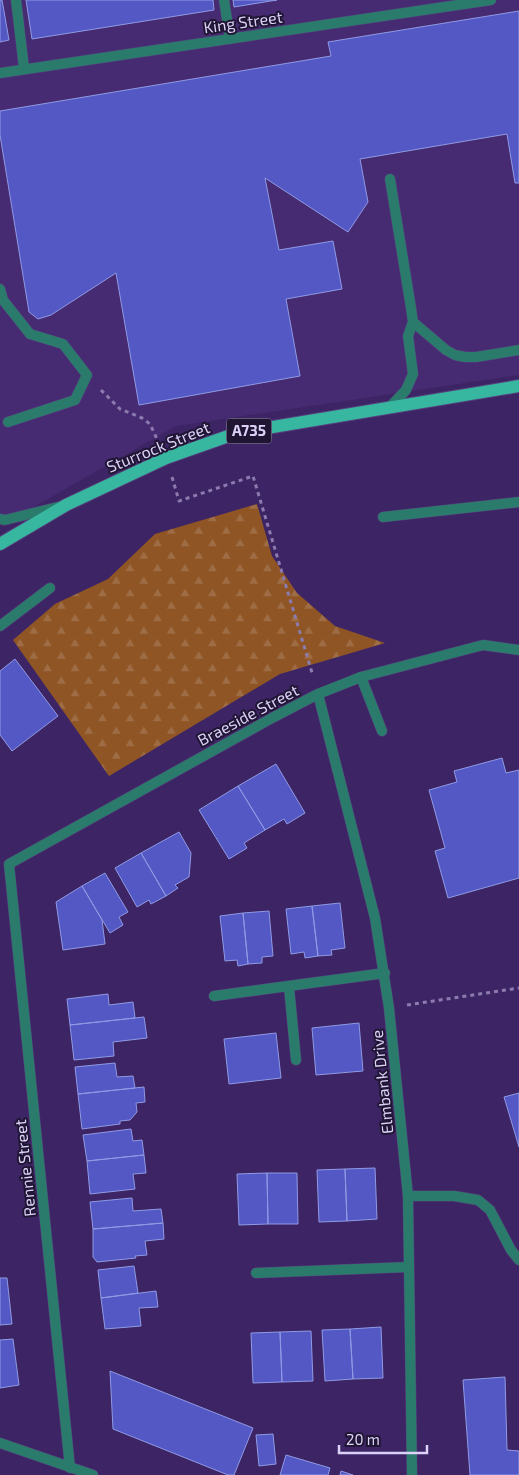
<svg xmlns="http://www.w3.org/2000/svg" width="519" height="1475" font-family="'Exo 2',sans-serif">
	<style>
		.built { fill: #462b73 }
		.forest { fill: url(#forest-firs) }
		.building { fill: #5458c5; stroke: #909ae4 }
		.lines { fill: none; stroke-linecap: round; stroke-linejoin: round }
		.lane-casing { stroke: #56417d; stroke-width: 11 }
		.street-casing { stroke: #56417d; stroke-width: 11 }
		.primary-casing { stroke: #56417d; stroke-width: 14 }
		.path { stroke: #8c7bae; stroke-width: 3; stroke-dasharray: 4 4; stroke-linecap: butt }
		.lane { stroke: #2a7b6b; stroke-width: 10 }
		.street { stroke: #2a7b6b; stroke-width: 10 }
		.primary { stroke: #37b79f; stroke-width: 12 }
		.labels { text-anchor: middle; stroke-width: 4; stroke-linejoin: round; paint-order: stroke }
		.shield { fill: #201633; stroke: #a49abe; stroke-width: 1 }
		.shield-label { font-size: 15px; font-weight: bold; fill: #dcd2f9 }
		.street-label { font-size: 16px; fill: #dcd2f9; stroke: #201633 }
	</style>
	<defs>
		<pattern id="forest-firs" width="22" height="20" patternUnits="userSpaceOnUse" patternTransform="scale(1.25)"><rect width="22" height="20" fill="#8f5524"/><path d="M5 1l3.5 6h-7zM16 11l3.5 6h-7z" fill="#9e6d45"/></pattern>
	</defs>
	<rect width="100%" height="100%" fill="#3d2565"/>
	<path class="built" d="M 0,0 L 519,0 L 519,375 L 176,426 L 0,526 Z"/>
	<path class="forest" d="M 257,504 L 272,556 L 297,593 L 335,626 L 385,643 L 280,674 L 109,776 L 13,640 L 55,604 L 108,579 L 155,534 Z"/>
	<path class="building" d="M 0,0 L 2,0 L 9,40 L 0,42 Z
		M 26,0 L 213,0 L 214,10 L 32,39 Z
		M 233,0 L 277,0 L 234,7 Z
		M 519,11 L 519,183 L 515,183 L 507,134 L 360,159 L 368,202 L 348,232 L 265,178 L 279,250 L 333,241 L 342,289 L 286,299 L 300,376 L 139,405 L 116,273 L 51,315 L 38,319 L 29,312 L 0,135 L 0,111 L 331,56 L 328,42 Z
		M 15,659 L 58,716 L 12,751 L 0,735 L 0,671 Z
		M 502,758 L 506,773 L 519,770 L 519,878 L 448,898 L 435,851 L 445,848 L 429,790 L 457,782 L 454,771 Z
		M 276,764 L 305,813 L 287,824 L 284,819 L 265,830 L 238,786 Z
		M 238,786 L 265,830 L 244,843 L 247,848 L 229,859 L 199,810 Z
		M 179,832 L 191,853 L 189,877 L 175,885 L 178,888 L 166,896 L 141,853 Z
		M 141,853 L 166,896 L 151,904 L 149,900 L 137,907 L 115,868 Z
		M 105,873 L 128,912 L 119,917 L 123,925 L 110,933 L 82,886 Z
		M 82,886 L 102,920 L 105,944 L 63,950 L 56,902 Z
		M 340,903 L 345,948 L 331,950 L 332,955 L 318,956 L 312,906 Z
		M 312,906 L 318,956 L 305,958 L 304,952 L 291,954 L 286,909 Z
		M 269,911 L 273,956 L 262,957 L 262,963 L 248,964 L 243,913 Z
		M 243,913 L 248,964 L 238,966 L 237,960 L 225,961 L 220,916 Z
		M 108,994 L 109,1005 L 133,1002 L 135,1018 L 70,1025 L 67,999 Z
		M 144,1017 L 147,1038 L 113,1042 L 114,1056 L 74,1060 L 70,1025 Z
		M 359,1023 L 363,1071 L 316,1075 L 312,1028 Z
		M 276,1033 L 281,1078 L 229,1084 L 224,1039 Z
		M 115,1063 L 117,1077 L 133,1076 L 135,1088 L 78,1094 L 75,1067 Z
		M 144,1087 L 145,1102 L 136,1103 L 137,1112 L 130,1120 L 120,1121 L 120,1124 L 82,1129 L 78,1094 Z
		M 519,1093 L 519,1147 L 504,1097 Z
		M 131,1129 L 133,1141 L 142,1140 L 144,1155 L 87,1161 L 83,1135 Z
		M 144,1155 L 146,1173 L 133,1174 L 135,1189 L 90,1194 L 87,1161 Z
		M 375,1168 L 377,1219 L 347,1221 L 345,1169 Z
		M 345,1169 L 347,1221 L 319,1222 L 317,1170 Z
		M 267,1173 L 297,1173 L 298,1224 L 268,1224 Z
		M 267,1173 L 268,1224 L 239,1225 L 237,1174 Z
		M 132,1198 L 133,1211 L 161,1209 L 163,1223 L 93,1229 L 90,1202 Z
		M 163,1223 L 164,1239 L 145,1241 L 147,1255 L 135,1256 L 136,1258 L 97,1262 L 93,1257 L 93,1229 Z
		M 134,1266 L 138,1293 L 101,1298 L 98,1270 Z
		M 0,1278 L 7,1278 L 12,1324 L 0,1325 Z
		M 156,1291 L 158,1307 L 139,1308 L 141,1326 L 105,1329 L 101,1298 Z
		M 381,1327 L 383,1378 L 353,1379 L 350,1329 Z
		M 350,1329 L 353,1379 L 325,1381 L 322,1330 Z
		M 311,1331 L 313,1381 L 282,1382 L 280,1332 Z
		M 280,1332 L 282,1382 L 253,1383 L 251,1333 Z
		M 13,1339 L 19,1385 L 0,1388 L 0,1340 Z
		M 110,1371 L 253,1428 L 234,1475 L 228,1475 L 113,1429 Z
		M 505,1377 L 507,1450 L 519,1451 L 519,1475 L 470,1475 L 463,1380 Z
		M 273,1434 L 276,1464 L 259,1466 L 256,1435 Z
		M 286,1455 L 330,1468 L 328,1475 L 280,1475 Z
		M 341,1471 L 353,1475 L 340,1475 Z"/>
	<g class="lines">
		<defs>
			<path id="lane" d="M 16,0 L 24,68
				M 224,0 L 230,39
				M 413,322 L 446,350 L 455,355 L 465,357 L 476,357 L 519,350
				M 389,408 L 406,390 L 413,374 L 408,336 L 413,322 L 411,308 L 390,179
				M 8,422 L 75,400 L 87,375 L 63,344 L 30,334
				M 383,517 L 519,502
				M 0,519 L 5,520 L 58,507
				M 361,677 L 382,731
				M 408,1196 L 454,1196 L 478,1200 L 490,1210 L 511,1250 L 519,1260
				M 256,1273 L 409,1267"/>
			<path id="street" d="M 0,73 L 491,0
				M 0,289 L 3,300 L 30,334
				M 0,626 L 50,588
				M 318,694 L 375,918 L 389,1008 L 408,1196 L 412,1475
				M 289,987 L 296,1060
				M 214,996 L 385,973
				M 0,1443 L 93,1475
				M 70,1468 L 9,864 L 272,718 L 318,694 L 361,677 L 483,645 L 519,650"/>
			<path id="primary" d="M 0,544 L 66,505 L 166,458 L 237,433 L 519,386"/>
		</defs>
		<use href="#lane" class="lane-casing"/>
		<use href="#street" class="street-casing"/>
		<use href="#primary" class="primary-casing"/>
		<path class="path" d="M 101,390 L 120,409 L 142,418 L 150,424 L 157,439
			M 172,477 L 179,501 L 253,476 L 313,676
			M 407,1005 L 519,988"/>
		<use href="#lane" class="lane"/>
		<use href="#street" class="street"/>
		<use href="#primary" class="primary"/>
	</g>
	<g class="labels">
		<rect class="shield" x="226.5" y="418.5" width="45" height="25" rx="4"/>
		<g class="shield-label">
			<text x="249" y="436">A735</text>
		</g>
		<g class="street-label">
			<text transform="translate(243 22) rotate(-8)" y="6">King Street</text>
			<text transform="translate(158 447) rotate(-22)" y="6">Sturrock Street</text>
			<text transform="translate(248 715) rotate(-28)" y="6">Braeside Street</text>
			<text transform="translate(382 1082) rotate(-96)" y="6">Elmbank Drive</text>
			<text transform="translate(25 1168) rotate(-96)" y="6">Rennie Street</text>
		</g>
	</g>
	<path d="M339 1445v8h88v-8" fill="none" stroke="#dcd2f9" stroke-width="2.5"/>
	<text x="346" y="1445" font-size="15" fill="#dcd2f9" stroke="#201633" stroke-width="4" paint-order="stroke">20 m</text>
</svg>
